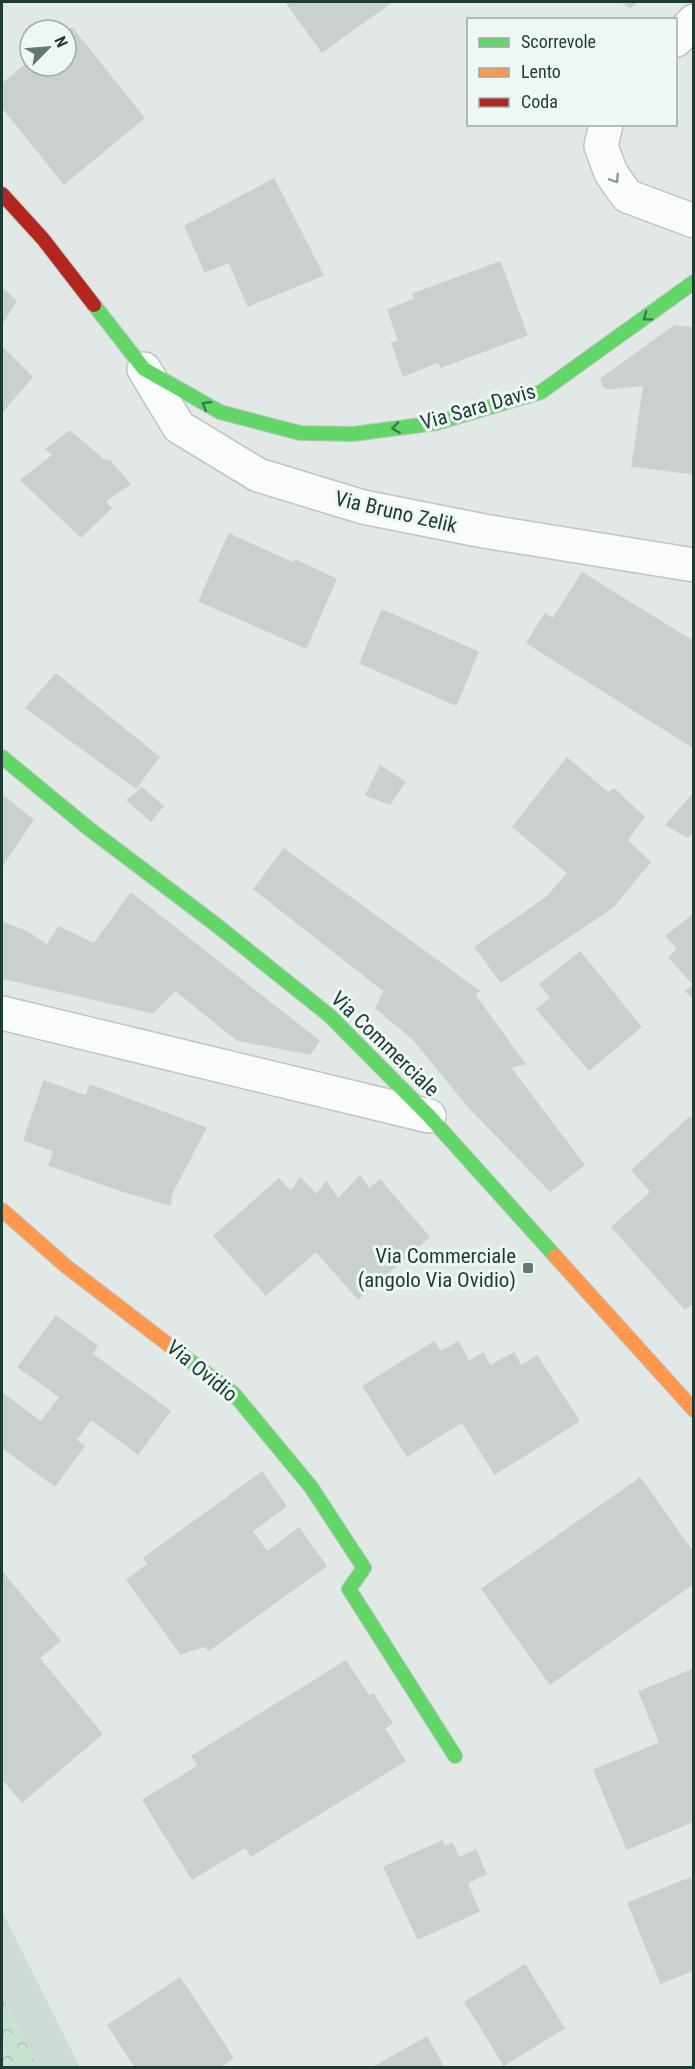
<svg xmlns="http://www.w3.org/2000/svg" width="695" height="2069" font-family="'Roboto Condensed',sans-serif">
	<style>
		.built { fill: #cedad5 }
		.forest { fill: url(#forest-crowns) }
		.building { fill: #cad0ce; stroke: #cad1ce; stroke-width: 1.5 }
		.lines { fill: none; stroke-linecap: round; stroke-linejoin: round }
		.street-casing { stroke: #bec5c2; stroke-width: 36 }
		.fast-casing { stroke: #bdc5c2; stroke-width: 16 }
		.slow-casing { stroke: #bdc5c2; stroke-width: 16 }
		.jam-casing { stroke: #bdc5c2; stroke-width: 16 }
		.street { stroke: #fafcfb; stroke-width: 33 }
		.fast { stroke: #63d668; stroke-width: 14 }
		.slow { stroke: #ff974d; stroke-width: 14 }
		.jam { stroke: #b3261e; stroke-width: 14 }
		.oneway { stroke: #8c9c98 }
		.oneway2 { stroke: #3a7949 }
		.poi-dot { fill: #627872; stroke: #eef7f3; stroke-width: 2 }
		.labels { text-anchor: middle; stroke-width: 6; stroke-linejoin: round; paint-order: stroke }
		.street-label { font-size: 21px; fill: #1e3b34; stroke: #eef7f3 }
		.poi-label { font-size: 21px; fill: #1e3b34; stroke: #eef7f3; text-anchor: end }
	</style>
	<defs>
		<pattern id="forest-crowns" width="20" height="18" patternUnits="userSpaceOnUse" patternTransform="scale(1.5)"><rect width="20" height="18" fill="#c8e2d1"/><path d="M2 6a3 3 0 1 1 6 0M12 15a3 3 0 1 1 6 0" fill="none" stroke="#abc3b4"/></pattern>
	</defs>
	<rect width="100%" height="100%" fill="#e1e8e5"/>
	<path class="built" d="M 2,1911 L 80,2067 L 38,2067 L 2,1995 Z"/>
	<path class="forest" d="M 2,1995 L 38,2067 L 2,2067 Z"/>
	<path class="building" d="M 286,2 L 387,2 L 389,4 L 322,52 Z
		M 623,2 L 636,2 L 630,8 Z
		M 72,28 L 144,118 L 64,184 L 2,107 L 2,84 L 30,61 L 30,66 L 66,66 L 66,33 Z
		M 274,179 L 323,275 L 248,306 L 229,262 L 205,272 L 185,226 Z
		M 500,262 L 527,335 L 441,367 L 438,362 L 403,376 L 392,343 L 399,341 L 388,310 L 415,299 L 413,294 Z
		M 2,288 L 16,301 L 2,324 Z
		M 674,326 L 694,328 L 694,474 L 632,466 L 644,385 L 607,389 L 603,386 L 601,379 Z
		M 2,347 L 32,377 L 2,412 Z
		M 70,431 L 104,460 L 110,461 L 130,484 L 105,501 L 111,508 L 81,537 L 21,480 L 53,455 L 46,449 Z
		M 229,534 L 293,563 L 295,560 L 336,579 L 306,648 L 199,601 Z
		M 582,573 L 694,642 L 694,743 L 691,746 L 527,643 L 545,614 L 553,619 Z
		M 382,610 L 478,652 L 456,705 L 360,663 Z
		M 56,674 L 159,757 L 136,788 L 26,708 Z
		M 567,758 L 608,793 L 614,789 L 644,817 L 627,840 L 650,862 L 612,908 L 501,982 L 475,947 L 547,897 L 568,873 L 513,827 Z
		M 380,766 L 405,782 L 390,804 L 366,795 Z
		M 142,788 L 163,806 L 151,821 L 127,800 Z
		M 693,794 L 694,832 L 688,837 L 666,825 Z
		M 2,795 L 33,820 L 2,866 Z
		M 284,849 L 479,991 L 474,994 L 525,1064 L 510,1067 L 584,1165 L 550,1191 L 467,1105 L 414,1040 L 376,1008 L 384,991 L 254,889 Z
		M 131,893 L 319,1041 L 310,1054 L 237,1040 L 175,990 L 153,1013 L 2,978 L 2,922 L 27,932 L 47,945 L 59,927 L 94,944 Z
		M 694,914 L 694,985 L 669,957 L 678,949 L 666,936 Z
		M 580,952 L 641,1027 L 589,1070 L 537,1009 L 551,998 L 540,984 Z
		M 694,985 L 694,999 L 686,991 Z
		M 44,1081 L 86,1096 L 90,1085 L 206,1128 L 172,1193 L 170,1205 L 119,1190 L 49,1165 L 54,1151 L 24,1140 Z
		M 690,1117 L 694,1121 L 694,1302 L 685,1309 L 612,1227 L 651,1192 L 632,1170 Z
		M 360,1176 L 369,1189 L 380,1180 L 429,1237 L 358,1299 L 316,1251 L 266,1295 L 214,1236 L 279,1179 L 291,1192 L 300,1178 L 317,1195 L 326,1182 L 338,1199 Z
		M 56,1316 L 97,1346 L 92,1354 L 170,1411 L 138,1454 L 91,1419 L 76,1440 L 84,1446 L 55,1486 L 2,1447 L 2,1393 L 41,1422 L 60,1397 L 18,1367 Z
		M 434,1342 L 441,1352 L 458,1342 L 469,1362 L 483,1353 L 490,1366 L 514,1353 L 521,1366 L 537,1356 L 579,1421 L 495,1474 L 462,1422 L 407,1456 L 363,1386 Z
		M 262,1472 L 286,1506 L 252,1531 L 267,1552 L 299,1528 L 326,1566 L 209,1650 L 204,1646 L 181,1654 L 127,1580 L 148,1564 L 144,1558 Z
		M 640,1478 L 694,1554 L 694,1583 L 550,1684 L 482,1589 Z
		M 2,1572 L 60,1641 L 39,1658 L 102,1734 L 22,1802 L 2,1778 Z
		M 346,1661 L 369,1696 L 373,1694 L 392,1723 L 384,1728 L 405,1761 L 251,1856 L 245,1847 L 192,1879 L 143,1800 L 198,1766 L 192,1756 Z
		M 694,1669 L 694,1821 L 627,1849 L 594,1770 L 660,1743 L 639,1692 Z
		M 442,1841 L 444,1847 L 452,1843 L 459,1858 L 476,1850 L 486,1874 L 467,1883 L 479,1911 L 418,1939 L 384,1867 Z
		M 690,1878 L 694,1888 L 694,1970 L 661,1983 L 628,1903 Z
		M 525,1965 L 564,2028 L 504,2065 L 465,2002 Z
		M 180,1978 L 233,2058 L 218,2068 L 136,2068 L 108,2025 Z
		M 427,2037 L 444,2068 L 372,2068 Z"/>
	<g class="lines">
		<defs>
			<path id="street" d="M 676,40 L 694,21
				M 606,124 L 601,146 L 611,173 L 627,196 L 694,221
				M 144,369 L 179,427 L 258,475 L 363,507 L 484,531 L 694,565
				M 2,1013 L 429,1116"/>
			<path id="fast" d="M 94,305 L 144,369 L 220,412 L 300,433 L 353,434 L 436,423 L 541,392 L 694,282
				M 2,757 L 88,828 L 215,924 L 330,1016 L 429,1116 L 555,1256
				M 178,1352 L 234,1394 L 311,1487 L 364,1568 L 349,1589 L 455,1756"/>
			<path id="slow" d="M 2,1210 L 67,1267 L 178,1352
				M 555,1256 L 694,1410"/>
			<path id="jam" d="M 2,194 L 43,239 L 94,305"/>
		</defs>
		<use href="#street" class="street-casing"/>
		<use href="#fast" class="fast-casing"/>
		<use href="#slow" class="slow-casing"/>
		<use href="#jam" class="jam-casing"/>
		<use href="#street" class="street"/>
		<use href="#fast" class="fast"/>
		<use href="#slow" class="slow"/>
		<use href="#jam" class="jam"/>
	</g>
	<defs><path id="oneway-chevron" d="M-2-3.5L2.5 0L-2 3.5" fill="none" stroke-width="1.6" stroke-linecap="round" stroke-linejoin="round" transform="scale(1.5)"/></defs>
	<use class="oneway" href="#oneway-chevron" transform="translate(615 179) rotate(57)"/>
	<g class="oneway2">
		<use href="#oneway-chevron" transform="translate(647 317) rotate(143)"/>
		<use href="#oneway-chevron" transform="translate(206 405) rotate(-150)"/>
		<use href="#oneway-chevron" transform="translate(396 428) rotate(172)"/>
	</g>
	<rect class="poi-dot" x="522" y="1262" width="12" height="12" rx="3"/>
	<g class="labels">
		<g class="street-label">
			<text transform="translate(478 407) rotate(-16)" y="7">Via Sara Davis</text>
			<text transform="translate(396 512) rotate(13)" y="7">Via Bruno Zelik</text>
			<text transform="translate(385 1044) rotate(44)" y="7">Via Commerciale</text>
			<text transform="translate(202 1371) rotate(39)" y="7">Via Ovidio</text>
		</g>
		<g class="poi-label">
			<text x="516" y="1263">Via Commerciale<tspan x="516" dy="24">(angolo Via Ovidio)</tspan></text>
		</g>
	</g>
	<rect width="695" height="2069" fill="none" stroke="#1e3b34" stroke-width="6"/>
	<rect x="467" y="18" width="210" height="108" fill="#eef7f3" stroke="#9baca7" stroke-width="1.5"/>
	<rect x="479" y="38" width="30" height="9" fill="#63d668" stroke="#9baca7" stroke-width="1.5"/>
	<text x="521" y="48" font-size="18" fill="#1e3b34">Scorrevole</text>
	<rect x="479" y="68" width="30" height="9" fill="#ff974d" stroke="#9baca7" stroke-width="1.5"/>
	<text x="521" y="78" font-size="18" fill="#1e3b34">Lento</text>
	<rect x="479" y="98" width="30" height="9" fill="#b3261e" stroke="#9baca7" stroke-width="1.5"/>
	<text x="521" y="108" font-size="18" fill="#1e3b34">Coda</text>
	<g transform="translate(48 48) rotate(65)"><circle r="28" fill="#eef7f3" stroke="#9baca7" stroke-width="1.5"/>
	<path d="M0-4.5L10 22L0 15L-10 22Z" fill="#627872"/>
	<text y="-9" font-size="16" font-weight="bold" text-anchor="middle" fill="#1e3b34">N</text>
	</g>
</svg>
